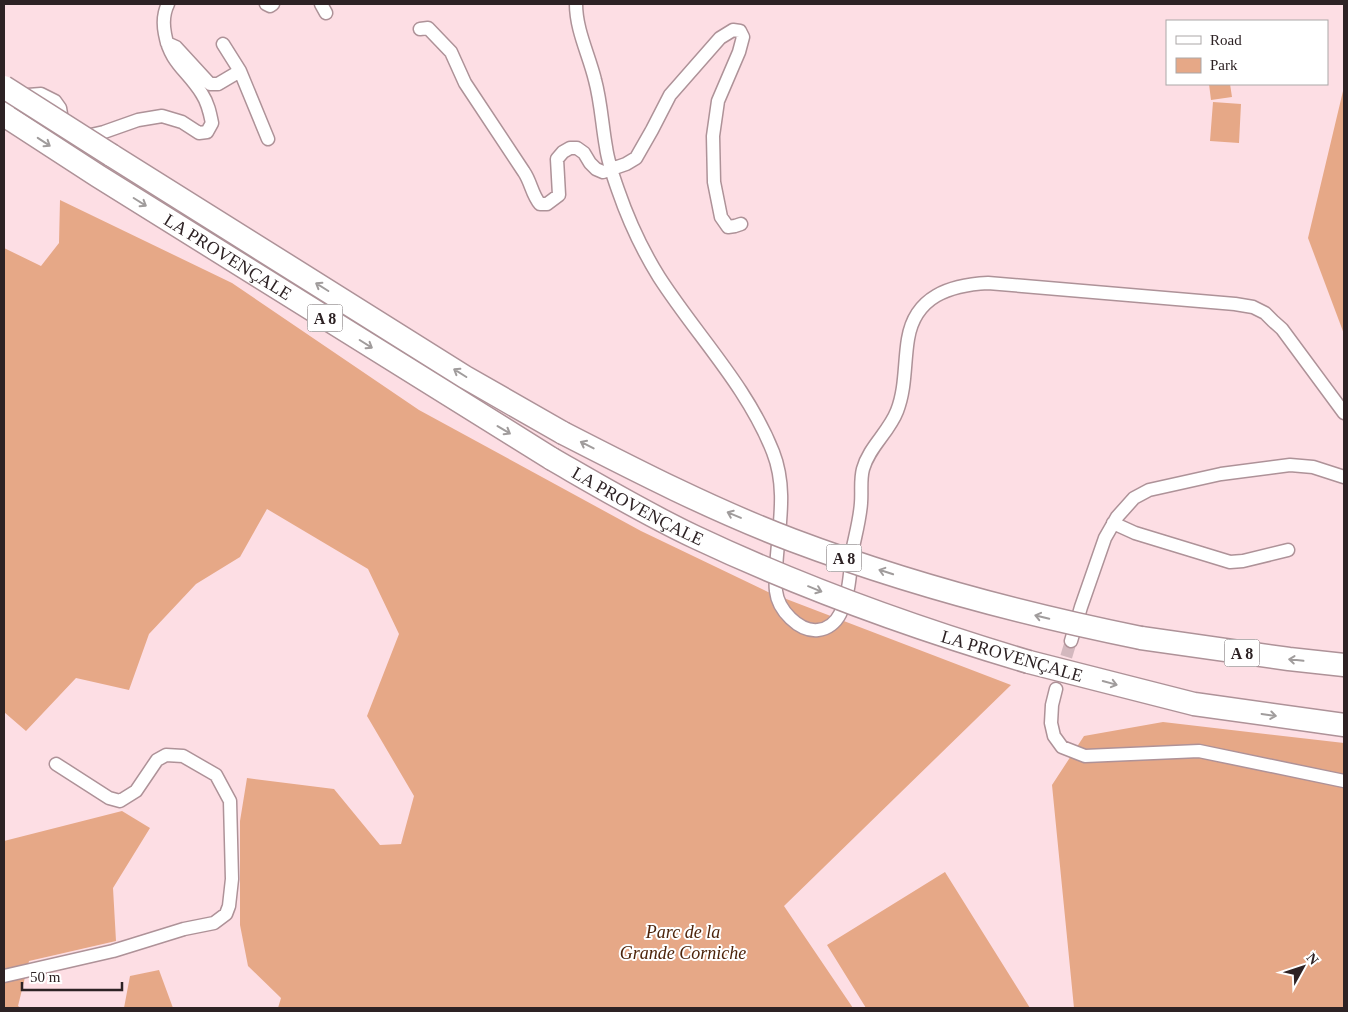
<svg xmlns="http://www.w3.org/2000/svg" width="1348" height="1012" font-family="Georgia,serif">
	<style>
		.green { fill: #e6a887 }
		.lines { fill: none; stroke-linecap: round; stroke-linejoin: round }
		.street-tunnel { stroke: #d3b8be; stroke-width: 12; stroke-dasharray: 12 6; stroke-linecap: butt }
		.street-casing { stroke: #ae9298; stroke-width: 15 }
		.highway-casing { stroke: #ae9298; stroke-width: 25 }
		.street { stroke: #fff; stroke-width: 12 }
		.highway { stroke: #fff; stroke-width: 22 }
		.highway-bridge-casing { stroke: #ae9298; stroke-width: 25; stroke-linecap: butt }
		.highway-bridge { stroke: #fff; stroke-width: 22 }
		.oneway { stroke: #a09c9c }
		.labels { text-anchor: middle; stroke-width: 4; stroke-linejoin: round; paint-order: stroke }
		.shield { fill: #fff; stroke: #6c6466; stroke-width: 1 }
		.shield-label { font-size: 16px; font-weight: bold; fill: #2d2224 }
		.street-label { font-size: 18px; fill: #2d2224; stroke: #fff }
		.park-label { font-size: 18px; font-style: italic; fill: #4d240b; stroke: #fff }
	</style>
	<rect width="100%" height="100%" fill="#fddee4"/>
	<path class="green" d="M 1209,84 L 1230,84 L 1232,97 L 1211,100 Z
		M 1343,91 L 1344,91 L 1344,334 L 1308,238 Z
		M 1213,102 L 1241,104 L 1239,143 L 1210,141 Z
		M 60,200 L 232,283 L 419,410 L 641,531 L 768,592 L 1011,685 L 784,906 L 853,1008 L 278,1008 L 281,998 L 248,966 L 240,925 L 240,821 L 247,778 L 334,789 L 380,845 L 401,844 L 414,796 L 367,716 L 399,634 L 368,569 L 267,509 L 240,557 L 196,584 L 149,634 L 129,690 L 76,678 L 26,731 L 4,712 L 4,248 L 41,266 L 59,243 Z
		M 1163,722 L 1344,743 L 1344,1008 L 1074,1008 L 1052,785 L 1084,736 Z
		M 122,811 L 150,828 L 113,888 L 116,941 L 29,961 L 18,1006 L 21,1008 L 4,1008 L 4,841 Z
		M 945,872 L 1030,1008 L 866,1008 L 827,945 Z
		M 159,970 L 173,1008 L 124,1008 L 130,976 Z"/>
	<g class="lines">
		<path class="street-tunnel" d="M 1061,674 L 1071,641"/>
		<defs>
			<path id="street" d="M 266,4 L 270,6 L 273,4
				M 321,4 L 326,13
				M 576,4 C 576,30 589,55 595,80 C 601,102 602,125 606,147 C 608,162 613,176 618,190 C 629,222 641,248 659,277 C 697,336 747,386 773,452 C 788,490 778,529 776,569 C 776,576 775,584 776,591 C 778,610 799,632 818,630 C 828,629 836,622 840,614 C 850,594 850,569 853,547 C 856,533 860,518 861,503 C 862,492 860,480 863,469 C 869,447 889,432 897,411 C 906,388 904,363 908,339 C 915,296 950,285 988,283 L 1235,304 L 1253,307 L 1265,313 L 1273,321 L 1282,329 L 1344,413
				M 420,29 L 428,28 L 451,52 L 465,83 L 524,172 C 531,182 532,195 540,204 L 547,204 L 559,195 L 557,159 L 563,152 L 570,148 L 577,148 L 584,153 L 590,163 L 596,169 L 603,172 L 626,164 L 636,158 L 652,130 L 670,95 L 720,38 L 733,30 L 740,31 L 743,37 L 739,52 L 718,101 L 713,136 L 714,182 L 721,217 L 728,227 L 735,226 L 741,224
				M 167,43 L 176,47 L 210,84 L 218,84 L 240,71 L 268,139
				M 223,44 L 240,71
				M 4,106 L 28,95 L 41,94 L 55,101 L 60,108 L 63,126
				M 82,137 L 104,132 L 138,120 L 162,116 L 182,122 L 199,133 L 207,132 L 212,123 C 210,113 208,103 202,94 C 188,71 170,63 165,34 C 163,24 163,14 168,4
				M 1113,523 L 1135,533 L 1230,562 L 1243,561 L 1288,550
				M 1071,641 L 1081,607 L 1105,538 L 1117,517 L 1134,498 L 1149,490 L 1221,474 L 1290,465 L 1313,467 L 1344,477
				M 1056,689 L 1052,705 L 1051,723 L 1054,736 L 1062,747 L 1085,756 L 1199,751 L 1344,781
				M 4,976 L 113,951 L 184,929 L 214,923 L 226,914 L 229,906 L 232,879 L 230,801 L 216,775 L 183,756 L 166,755 L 157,760 L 136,791 L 120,801 L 109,798 L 56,764"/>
			<g id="highway">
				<path id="s1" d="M 4,115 L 98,176 L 552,459"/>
				<path d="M 111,155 L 465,377 L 563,433"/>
				<path d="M 1141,638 L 1289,659 L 1344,665"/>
				<path d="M 1029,662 L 1194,704 L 1344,725"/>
			</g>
		</defs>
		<use href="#street" class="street-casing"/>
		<use href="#highway" class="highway-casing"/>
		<use href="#street" class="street"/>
		<use href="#highway" class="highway"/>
		<defs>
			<g id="highway-bridge">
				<path d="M 4,87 L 111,155"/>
				<path d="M 563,433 C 637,471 713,510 792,540 C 906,583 1022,614 1141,638"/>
				<path id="s2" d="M 552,459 C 599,486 646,514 695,537 C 803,588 914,628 1029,662"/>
			</g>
		</defs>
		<use href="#highway-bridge" class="highway-bridge-casing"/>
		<use href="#highway-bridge" class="highway-bridge"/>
	</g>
	<defs><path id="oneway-shaft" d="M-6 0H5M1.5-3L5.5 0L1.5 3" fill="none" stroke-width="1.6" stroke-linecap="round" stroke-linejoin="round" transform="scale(1.25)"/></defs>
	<g class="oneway">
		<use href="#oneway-shaft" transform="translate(44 142) rotate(33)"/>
		<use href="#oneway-shaft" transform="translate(140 202) rotate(32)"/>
		<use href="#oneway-shaft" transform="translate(322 287) rotate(-148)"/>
		<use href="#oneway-shaft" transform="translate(366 344) rotate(32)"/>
		<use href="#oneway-shaft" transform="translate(460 373) rotate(-148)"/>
		<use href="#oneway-shaft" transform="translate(504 430) rotate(31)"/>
		<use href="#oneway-shaft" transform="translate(587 445) rotate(-153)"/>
		<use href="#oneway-shaft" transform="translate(734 515) rotate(-157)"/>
		<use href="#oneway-shaft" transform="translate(886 572) rotate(-162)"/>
		<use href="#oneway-shaft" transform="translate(815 589) rotate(22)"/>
		<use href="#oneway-shaft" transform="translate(1042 617) rotate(-166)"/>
		<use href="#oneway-shaft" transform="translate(1296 660) rotate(-174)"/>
		<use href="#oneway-shaft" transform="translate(1110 683) rotate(15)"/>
		<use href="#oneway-shaft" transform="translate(1269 715) rotate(8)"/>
	</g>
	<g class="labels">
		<g class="shield">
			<rect x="307.5" y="304.5" width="35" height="27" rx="4"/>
			<rect x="826.5" y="544.5" width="35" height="27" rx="4"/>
			<rect x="1224.5" y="639.5" width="35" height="27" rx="4"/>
		</g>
		<g class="shield-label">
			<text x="325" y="324">A 8</text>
			<text x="844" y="564">A 8</text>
			<text x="1242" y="659">A 8</text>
		</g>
		<g class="street-label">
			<text dy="6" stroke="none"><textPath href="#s1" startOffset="265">LA PROVENÇALE</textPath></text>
			<text dy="6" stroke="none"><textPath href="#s2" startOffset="98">LA PROVENÇALE</textPath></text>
			<text transform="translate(1012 656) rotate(16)" y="6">LA PROVENÇALE</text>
		</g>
		<g class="park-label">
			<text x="683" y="938">Parc de la<tspan x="683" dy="21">Grande Corniche</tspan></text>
		</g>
	</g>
	<rect width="1348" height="1012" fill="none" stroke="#2d2224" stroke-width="10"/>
	<rect x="1166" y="20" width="162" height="65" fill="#ffffff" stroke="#aba7a7"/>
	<rect x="1176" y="36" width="25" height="8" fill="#ffffff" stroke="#aba7a7"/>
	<text x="1210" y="45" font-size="15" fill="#2d2224">Road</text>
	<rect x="1176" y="58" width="25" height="15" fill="#e6a887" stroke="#aba7a7"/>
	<text x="1210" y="70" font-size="15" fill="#2d2224">Park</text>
	<g transform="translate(1303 967) rotate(50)" stroke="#ffffff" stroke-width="4" paint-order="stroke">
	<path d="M0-4L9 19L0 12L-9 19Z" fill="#2d2224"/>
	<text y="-8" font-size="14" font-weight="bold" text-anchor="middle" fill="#2d2224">N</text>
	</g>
	<path d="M22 982v8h100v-8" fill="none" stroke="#2d2224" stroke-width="2.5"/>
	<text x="30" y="982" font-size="15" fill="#2d2224" stroke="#ffffff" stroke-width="4" paint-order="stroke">50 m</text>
</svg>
